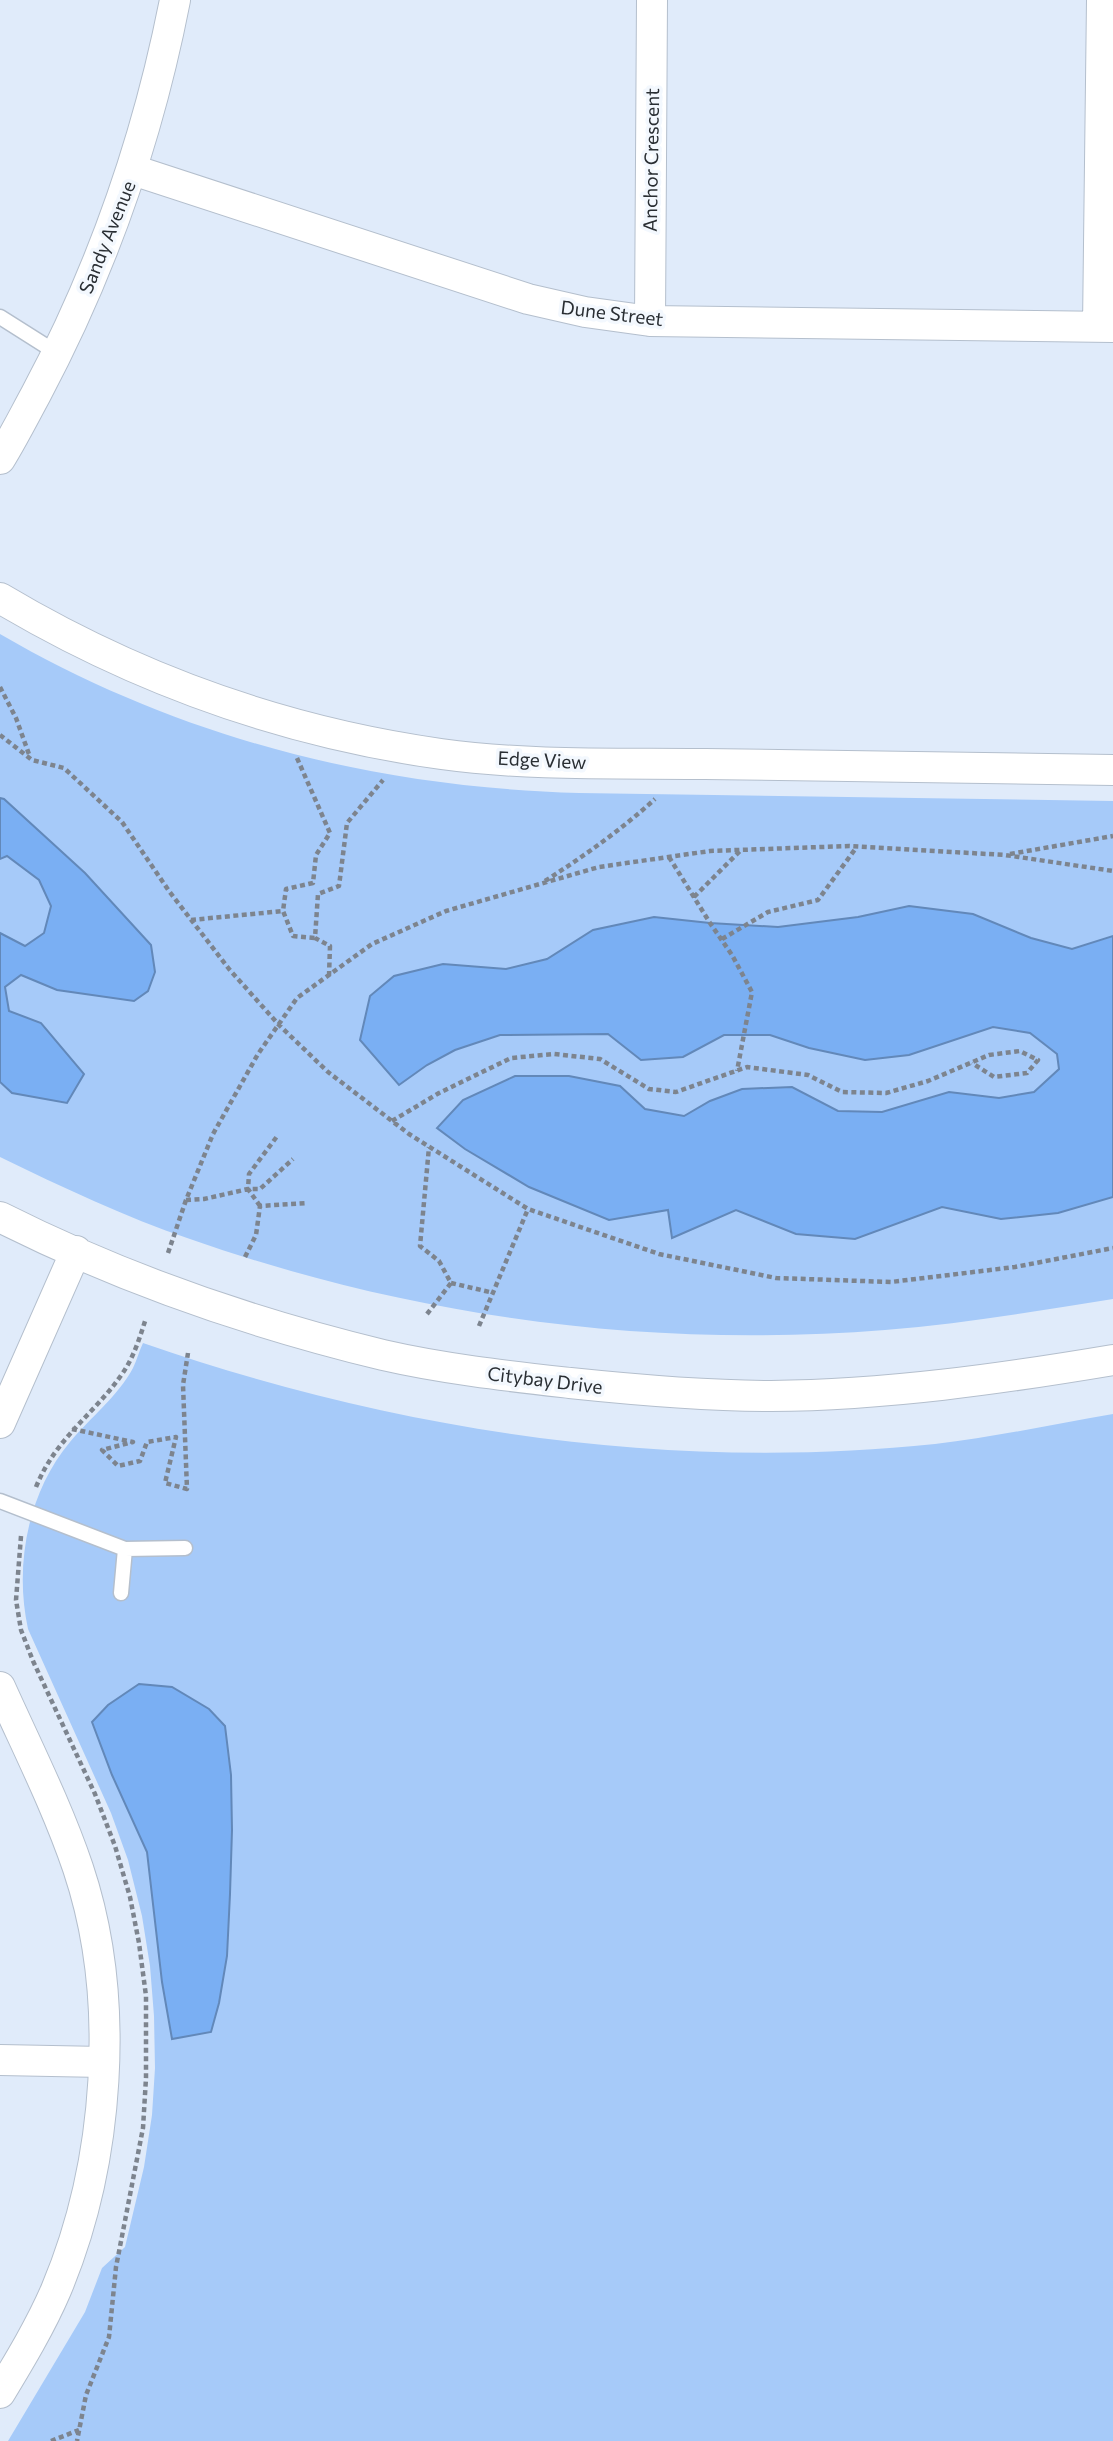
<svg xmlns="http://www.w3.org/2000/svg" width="1113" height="2441" font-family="Commissioner,sans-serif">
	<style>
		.green { fill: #a6caf9 }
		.water { fill: #7aaff3; stroke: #6288b9; stroke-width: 2 }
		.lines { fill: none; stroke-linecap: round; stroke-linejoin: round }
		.lane-casing { stroke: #b4bfcd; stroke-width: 17 }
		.street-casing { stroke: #b4bfcd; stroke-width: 32 }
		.path { stroke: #7d848e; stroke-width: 4.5; stroke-dasharray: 5 3.5; stroke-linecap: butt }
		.lane { stroke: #fff; stroke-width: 14 }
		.street { stroke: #fff; stroke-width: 30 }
		.labels { text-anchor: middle; stroke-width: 7; stroke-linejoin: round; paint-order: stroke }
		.street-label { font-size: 19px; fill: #292e33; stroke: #f3f8fe }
	</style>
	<rect width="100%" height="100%" fill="#e0ebfa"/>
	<path class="green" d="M 0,634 C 179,738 373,787 579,793 L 1113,801 L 1113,1299 C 1037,1311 962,1324 885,1330 C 650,1349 412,1317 190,1239 C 125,1217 62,1187 0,1157 Z
		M 143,1343 C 395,1431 669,1472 935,1444 C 995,1437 1054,1424 1113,1414 L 1113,2441 L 8,2441 L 85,2312 L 102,2268 L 125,2247 L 144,2167 L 152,2115 L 155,2068 L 154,2016 L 150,1966 L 142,1916 L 128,1860 L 111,1813 L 28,1629 C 14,1565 28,1492 70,1442 C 90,1418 118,1396 133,1368 C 137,1360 139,1351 143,1343 Z"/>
	<path class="water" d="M 0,798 L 4,799 L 85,873 L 151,945 L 155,972 L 148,991 L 134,1001 L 57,990 L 21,975 L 5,987 L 9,1011 L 41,1023 L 84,1074 L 67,1103 L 12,1093 L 0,1082 L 0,933 L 25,946 L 44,933 L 51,906 L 39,880 L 7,856 L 0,859 Z
		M 909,906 L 973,914 L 1031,938 L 1072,949 L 1113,936 L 1113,1197 L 1058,1213 L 1001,1219 L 942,1207 L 855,1239 L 796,1234 L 736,1210 L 672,1238 L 668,1210 L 609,1220 L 529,1187 L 465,1149 L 437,1128 L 463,1100 L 515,1076 L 569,1076 L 620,1086 L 645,1109 L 684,1116 L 710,1101 L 742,1089 L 792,1087 L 838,1111 L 882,1112 L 949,1092 L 999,1098 L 1034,1092 L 1059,1069 L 1057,1054 L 1030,1033 L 993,1027 L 909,1055 L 865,1060 L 809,1048 L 770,1035 L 724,1035 L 683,1057 L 641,1060 L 608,1034 L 500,1035 L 455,1050 L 427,1065 L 399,1085 L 360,1040 L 370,996 L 394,976 L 443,964 L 506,969 L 547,959 L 593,930 L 654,917 L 710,923 L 778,927 L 858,917 Z
		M 139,1684 L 172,1687 L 209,1709 L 225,1726 L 231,1775 L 232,1830 L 230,1894 L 227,1956 L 219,2003 L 211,2032 L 172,2039 L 162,1982 L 147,1852 L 112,1775 L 92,1722 L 108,1705 Z"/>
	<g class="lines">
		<defs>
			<path id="lane" d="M 0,317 L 57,353
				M 0,1501 L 125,1549 L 185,1548
				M 121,1593 L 125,1549"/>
			<path id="street" d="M 133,170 L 528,299 L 585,312 L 650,321 L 1113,327
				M 650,321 L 652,0
				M 1098,327 L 1102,0
				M 0,459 C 13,438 24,416 36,394 C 102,270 148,138 175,0
				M 0,598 C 136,679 285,732 441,754 C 528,766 618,763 705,764 C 841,766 977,768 1113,770
				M 0,1217 C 121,1278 251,1323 383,1355 C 444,1369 508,1376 570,1383 C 637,1390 704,1396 771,1396 C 886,1395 1000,1379 1113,1360
				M 0,1423 L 76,1251
				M 0,1687 C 27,1747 57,1806 78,1868 C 122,1999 109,2164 56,2290 C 41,2325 20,2360 0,2393
				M 0,2060 L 103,2062"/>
		</defs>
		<use href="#lane" class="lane-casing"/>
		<use href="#street" class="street-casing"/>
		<path class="path" d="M 0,687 L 16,718 L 30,757
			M 0,735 L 32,760 L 64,768 L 122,822 L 169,891 L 229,969 L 279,1025 L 328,1072 L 409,1134 L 528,1209 L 659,1254 L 776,1278 L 891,1282 L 1015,1267 L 1113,1248
			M 297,758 L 330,833 L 316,855 L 313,883 L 286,889 L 283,911 L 293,936 L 315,938
			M 1010,854 L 1113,836
			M 669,857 L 710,923 L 732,955 L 752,992 L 737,1071
			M 545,881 C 584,856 621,830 655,799
			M 694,897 L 741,850
			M 191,920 L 283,911
			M 722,939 L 768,912 L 818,900 L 856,848
			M 329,976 L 330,946 L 315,938 L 318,894 L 339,886 L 347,823 L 383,780
			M 392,1121 L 439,1093 L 511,1058 L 554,1054 L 600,1059 L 649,1089 L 676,1092 L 747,1067 L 808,1075 L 842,1092 L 886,1093 L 928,1081 L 989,1055 L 1020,1051 L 1038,1060 L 1027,1073 L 994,1077 L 972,1063
			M 186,1200 L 204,1199 L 248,1189 L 249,1174 L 278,1135
			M 260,1206 L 248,1189 L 260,1189 L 293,1159
			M 168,1253 L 186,1200 L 213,1134 L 258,1054 L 297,998 L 372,944 L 446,911 L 599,867 L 710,851 L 849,846 L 1005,855 L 1113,871
			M 245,1257 L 256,1235 L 260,1206 L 308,1203
			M 451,1283 L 494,1293
			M 427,1314 L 451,1283 L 439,1261 L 420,1246 L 429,1147
			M 479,1326 L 528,1209
			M 72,1429 L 133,1442 L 102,1450 L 118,1466 L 140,1461 L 147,1442 L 176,1437 L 165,1483 L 187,1489 L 183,1385 L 188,1353
			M 36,1487 C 57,1436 93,1416 122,1374 C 134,1357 140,1337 146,1318
			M 21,1536 L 16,1600 L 21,1630 L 33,1661 L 95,1794 L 115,1846 L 130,1897 L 139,1943 L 146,1996 L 146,2078 L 143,2128 L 116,2267 L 109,2337 L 86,2395 L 77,2441
			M 51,2441 L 79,2430"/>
		<use href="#lane" class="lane"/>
		<use href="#street" class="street"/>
	</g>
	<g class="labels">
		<g class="street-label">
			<text transform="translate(651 160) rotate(-89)" y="7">Anchor Crescent</text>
			<text transform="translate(107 237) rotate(-68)" y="7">Sandy Avenue</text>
			<text transform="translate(612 313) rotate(7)" y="7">Dune Street</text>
			<text transform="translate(542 760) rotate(3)" y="7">Edge View</text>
			<text transform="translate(545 1380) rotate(7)" y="7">Citybay Drive</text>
		</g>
	</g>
</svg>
